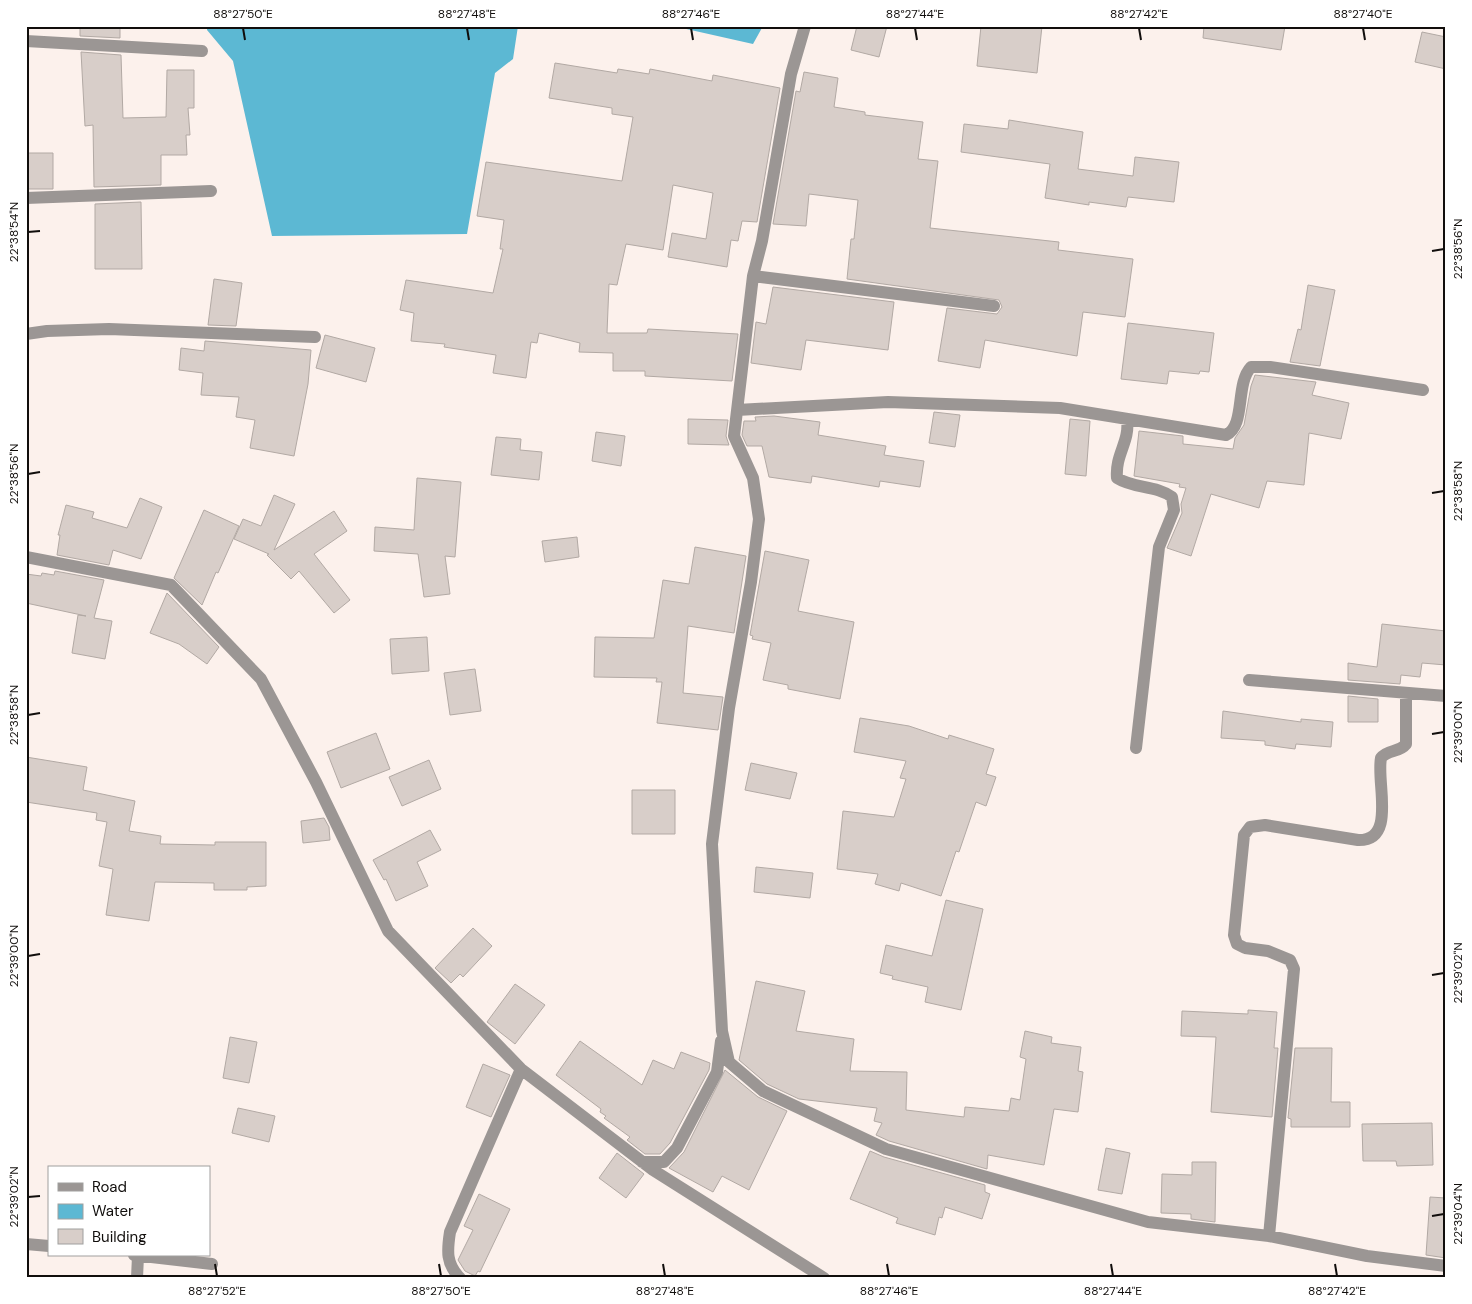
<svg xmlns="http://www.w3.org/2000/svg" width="1472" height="1304" font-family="'DM Sans',sans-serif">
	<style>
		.water { fill: #5cb8d3 }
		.building { fill: #d8cec9; stroke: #b2a9a4 }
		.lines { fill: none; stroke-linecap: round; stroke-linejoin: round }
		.minor { stroke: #9b9694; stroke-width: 12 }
		.ticks { fill: none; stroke: #110e0c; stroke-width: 2 }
		.neatline { fill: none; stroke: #110e0c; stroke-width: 2 }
		.ticks-label { font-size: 12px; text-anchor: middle; fill: #110e0c }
	</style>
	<rect width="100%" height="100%" fill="#fcf1ec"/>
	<path class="water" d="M 207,26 L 518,26 L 513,59 L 495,73 L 467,234 L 272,236 L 233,61 L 207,30 Z
		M 673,26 L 763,26 L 753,44 Z"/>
	<path class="building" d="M 80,26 L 120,26 L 120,38 L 80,36 Z
		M 857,26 L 887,26 L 879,57 L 851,50 Z
		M 981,26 L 1042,26 L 1037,73 L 977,66 Z
		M 1204,26 L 1285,26 L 1281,50 L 1203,38 Z
		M 1422,32 L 1446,37 L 1446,69 L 1415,62 Z
		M 81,52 L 121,55 L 123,118 L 166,117 L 167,70 L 194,70 L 194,108 L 188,108 L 190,135 L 186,135 L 187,155 L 161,155 L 161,185 L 94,187 L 93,125 L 85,126 Z
		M 555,63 L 617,73 L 618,69 L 649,74 L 650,69 L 712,81 L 713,75 L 780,88 L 757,222 L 742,221 L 738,241 L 731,240 L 727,267 L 668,257 L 672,233 L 706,239 L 713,193 L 673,185 L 663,250 L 626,244 L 617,285 L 609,284 L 607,333 L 647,333 L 648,329 L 738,334 L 732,381 L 645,376 L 645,371 L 613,371 L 613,353 L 579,352 L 580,343 L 539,333 L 537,343 L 531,342 L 526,378 L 493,373 L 496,355 L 444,347 L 445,344 L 411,341 L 414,313 L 400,310 L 406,280 L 493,293 L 503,249 L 500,249 L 504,220 L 477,216 L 486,162 L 622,181 L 633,117 L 612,114 L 612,108 L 549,98 Z
		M 804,72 L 838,78 L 834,107 L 865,112 L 865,115 L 923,122 L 918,159 L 938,161 L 930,228 L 1059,242 L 1058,250 L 1133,259 L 1125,317 L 1083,312 L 1077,356 L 985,340 L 980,368 L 938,361 L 947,308 L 997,314 L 1002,307 L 999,300 L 847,279 L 851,239 L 854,239 L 858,200 L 809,194 L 806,226 L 773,224 L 796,91 L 800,92 Z
		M 1009,120 L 1083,132 L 1078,169 L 1133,176 L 1135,157 L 1179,162 L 1174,202 L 1128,197 L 1126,207 L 1089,202 L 1089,205 L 1045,198 L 1050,164 L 961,152 L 964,124 L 1008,129 Z
		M 26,153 L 53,153 L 53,189 L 26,189 Z
		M 141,202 L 142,269 L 95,269 L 95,204 Z
		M 214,279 L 242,283 L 236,326 L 208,325 Z
		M 1308,285 L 1335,290 L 1320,366 L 1290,362 L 1298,329 L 1301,330 Z
		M 773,287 L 894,302 L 888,350 L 806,340 L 801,370 L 751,363 L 756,322 L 766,324 Z
		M 1128,323 L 1214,333 L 1209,372 L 1200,371 L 1199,374 L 1169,371 L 1167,384 L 1121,379 Z
		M 325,335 L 375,348 L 366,382 L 316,368 Z
		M 205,341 L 311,350 L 308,384 L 294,456 L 250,448 L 255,420 L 236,417 L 239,397 L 201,395 L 203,373 L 179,370 L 181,348 L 204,351 Z
		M 1255,375 L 1316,382 L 1312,395 L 1349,403 L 1341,439 L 1309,433 L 1304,485 L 1267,481 L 1259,508 L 1211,494 L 1191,556 L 1167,548 L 1182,513 L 1181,504 L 1186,488 L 1179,487 L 1180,484 L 1134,476 L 1139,431 L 1183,436 L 1183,444 L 1233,449 L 1235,438 L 1244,425 L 1251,386 Z
		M 934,412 L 960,415 L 955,447 L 929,443 Z
		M 774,416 L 820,422 L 818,435 L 886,446 L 884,455 L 924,461 L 920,487 L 880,481 L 879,487 L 812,476 L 811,483 L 769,477 L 762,446 L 747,446 L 742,435 L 744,421 L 756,421 L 755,417 Z
		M 688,419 L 728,420 L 726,436 L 729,445 L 688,444 Z
		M 1070,419 L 1090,421 L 1086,476 L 1065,474 Z
		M 596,432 L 625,436 L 621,466 L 592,461 Z
		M 496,437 L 521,439 L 520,450 L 542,452 L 539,480 L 491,475 Z
		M 417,478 L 461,482 L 455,557 L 445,556 L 450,594 L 424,597 L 418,554 L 374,551 L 375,527 L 414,530 Z
		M 274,495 L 295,504 L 274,550 L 334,511 L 347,531 L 314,554 L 350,600 L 334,613 L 299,571 L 291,579 L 267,555 L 269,554 L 234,539 L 243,519 L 261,526 Z
		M 140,498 L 162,507 L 141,559 L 113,550 L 109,565 L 57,555 L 60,535 L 58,535 L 66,505 L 94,512 L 92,518 L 127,528 Z
		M 204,510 L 239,526 L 218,573 L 216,572 L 202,605 L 174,578 Z
		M 577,537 L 579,557 L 545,562 L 542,541 Z
		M 695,547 L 746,556 L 734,633 L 688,626 L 683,693 L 723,697 L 718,730 L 657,723 L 662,682 L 656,682 L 657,678 L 594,677 L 595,637 L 654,638 L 663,580 L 689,584 Z
		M 765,551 L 809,560 L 798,611 L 854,622 L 840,699 L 788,689 L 788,685 L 763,680 L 771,643 L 752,639 L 753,636 L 750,635 Z
		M 55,571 L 104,580 L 94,618 L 112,621 L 105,659 L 72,653 L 78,615 L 86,616 L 26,603 L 26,574 L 41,576 L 42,573 L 54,575 Z
		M 167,593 L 219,647 L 207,664 L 179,644 L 150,633 Z
		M 1382,624 L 1446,631 L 1446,665 L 1422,663 L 1420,677 L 1401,675 L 1400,684 L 1348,680 L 1348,663 L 1377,667 Z
		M 427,637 L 429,671 L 392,674 L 390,639 Z
		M 475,669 L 481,711 L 450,715 L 444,673 Z
		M 1348,696 L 1378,699 L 1378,722 L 1348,722 Z
		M 1223,711 L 1301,722 L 1301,719 L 1333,722 L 1331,747 L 1296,744 L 1295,749 L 1265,745 L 1265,741 L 1221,738 Z
		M 860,718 L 909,726 L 948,739 L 949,735 L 994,749 L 986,774 L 996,777 L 986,806 L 976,802 L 959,852 L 956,851 L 941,896 L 901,883 L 899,891 L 875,884 L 878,874 L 837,869 L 843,811 L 894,817 L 906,779 L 900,778 L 906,761 L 854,752 Z
		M 376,733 L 390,769 L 341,788 L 327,752 Z
		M 26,757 L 87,767 L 83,790 L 135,801 L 129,831 L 161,836 L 160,844 L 215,845 L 215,842 L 266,842 L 266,886 L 247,887 L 247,890 L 214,890 L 214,883 L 155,882 L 149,921 L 106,915 L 113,869 L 99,866 L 107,822 L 96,820 L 97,813 L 26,802 Z
		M 429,760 L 441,789 L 402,806 L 389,777 Z
		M 751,763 L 797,773 L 790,799 L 745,790 Z
		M 632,790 L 675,790 L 675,834 L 632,834 Z
		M 324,818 L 329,827 L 330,840 L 303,843 L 301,821 Z
		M 430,830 L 441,850 L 417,862 L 428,886 L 396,901 L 386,879 L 384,880 L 373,860 Z
		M 756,867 L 813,873 L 810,898 L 754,892 Z
		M 946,900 L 983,909 L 961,1010 L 925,1002 L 928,987 L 892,979 L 893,976 L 880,973 L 886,945 L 932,956 Z
		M 473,928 L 492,946 L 463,977 L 460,974 L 451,983 L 435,968 Z
		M 756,981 L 805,991 L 796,1031 L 854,1039 L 850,1071 L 907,1072 L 906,1110 L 964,1117 L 965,1107 L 1009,1111 L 1011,1098 L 1020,1100 L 1026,1059 L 1020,1057 L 1025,1031 L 1052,1037 L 1051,1043 L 1081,1047 L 1078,1071 L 1083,1072 L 1078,1112 L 1054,1109 L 1044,1165 L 988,1155 L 987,1169 L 889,1141 L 876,1135 L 882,1123 L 874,1121 L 877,1108 L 799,1099 L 767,1084 L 739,1060 Z
		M 515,984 L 545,1005 L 515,1044 L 487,1022 Z
		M 1248,1010 L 1277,1012 L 1274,1048 L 1278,1048 L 1272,1117 L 1211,1112 L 1216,1037 L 1181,1036 L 1182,1011 L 1248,1014 Z
		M 230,1037 L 257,1042 L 249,1083 L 223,1078 Z
		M 580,1041 L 642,1085 L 653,1060 L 674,1069 L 681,1052 L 710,1063 L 709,1070 L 670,1143 L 660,1154 L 645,1154 L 627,1140 L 630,1137 L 604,1118 L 606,1116 L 600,1112 L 601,1109 L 556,1075 Z
		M 1295,1048 L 1332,1048 L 1331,1102 L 1350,1102 L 1350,1127 L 1291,1127 L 1291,1119 L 1288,1118 Z
		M 483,1064 L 510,1075 L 491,1117 L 466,1107 Z
		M 725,1070 L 758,1097 L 787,1111 L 749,1190 L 722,1176 L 713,1192 L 669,1168 L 684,1152 Z
		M 238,1108 L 275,1116 L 269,1142 L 232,1133 Z
		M 1432,1123 L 1433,1165 L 1397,1166 L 1396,1161 L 1363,1161 L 1362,1124 Z
		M 1106,1148 L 1130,1153 L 1122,1194 L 1098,1190 Z
		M 870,1151 L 884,1157 L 985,1185 L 985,1192 L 990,1194 L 982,1219 L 945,1207 L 942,1218 L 939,1217 L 935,1235 L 896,1223 L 898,1218 L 850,1199 Z
		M 617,1153 L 644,1174 L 626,1198 L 599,1178 Z
		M 1192,1162 L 1216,1162 L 1215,1222 L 1191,1219 L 1191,1214 L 1161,1213 L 1162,1174 L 1192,1175 Z
		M 479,1194 L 510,1209 L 480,1272 L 478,1271 L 475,1276 L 465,1271 L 458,1260 L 473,1230 L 464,1226 Z
		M 1430,1197 L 1446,1198 L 1446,1258 L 1426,1255 Z"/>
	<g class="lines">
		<path class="minor" d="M 805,26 L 791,74 L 762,241 L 753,276 L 734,436 L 753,478 L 759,519 L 751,582 L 729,708 L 712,844 L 722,1031 L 729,1062 L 763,1091 L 886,1149 L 1148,1222 L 1269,1236 L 1367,1256 L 1446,1266
			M 26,41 L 202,51
			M 26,198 L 211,191
			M 753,276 L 994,306
			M 26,334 L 47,331 L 109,329 L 315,337
			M 737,410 L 888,402 L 1060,408 L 1226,435 C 1246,426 1235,384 1251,367 L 1270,367 L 1423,390
			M 1127,420 C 1130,442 1115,454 1117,478 C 1134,489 1156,485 1172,497 L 1174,510 L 1159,547 L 1136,748
			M 26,557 L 171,585 L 261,679 L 316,782 L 388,931 L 521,1069 L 653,1170 L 824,1278
			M 1249,680 L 1446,696
			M 642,1162 L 664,1162 L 677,1148 L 717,1072 L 721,1041
			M 1269,1236 L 1294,969 L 1290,960 L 1268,951 L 1245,948 L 1237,944 L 1234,935 L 1244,835 L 1250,827 L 1265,825 L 1358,840 C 1397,841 1376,783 1381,758 C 1388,749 1399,753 1406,744 L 1406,693
			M 26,1244 L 49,1246
			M 134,1255 L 212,1264
			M 137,1278 L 138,1256
			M 460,1278 C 446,1264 447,1251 450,1232 L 521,1069"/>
	</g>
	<path class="ticks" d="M 243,28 L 245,40M 467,28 L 469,40M 691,28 L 693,40M 915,28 L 917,40M 1139,28 L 1141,40M 1363,28 L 1365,40M 28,232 L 40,231M 1432,251 L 1444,249M 28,474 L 40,472M 1432,493 L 1444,491M 28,715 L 40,713M 1432,734 L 1444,732M 28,956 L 40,954M 1432,975 L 1444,973M 28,1197 L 40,1196M 1432,1216 L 1444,1214M 215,1264 L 217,1276M 439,1264 L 441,1276M 663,1264 L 665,1276M 887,1264 L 889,1276M 1111,1264 L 1113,1276M 1335,1264 L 1337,1276"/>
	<rect width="1472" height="1304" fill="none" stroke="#ffffff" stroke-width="55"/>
	<rect x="48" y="1166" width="162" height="90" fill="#ffffff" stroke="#a09f9e"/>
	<rect x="58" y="1183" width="25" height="8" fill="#9b9694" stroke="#a09f9e"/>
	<text x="92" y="1192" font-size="15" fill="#110e0c">Road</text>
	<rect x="58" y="1204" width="25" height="15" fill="#5cb8d3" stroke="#a09f9e"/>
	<text x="92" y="1216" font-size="15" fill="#110e0c">Water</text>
	<rect x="58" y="1229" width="25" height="15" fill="#d8cec9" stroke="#a09f9e"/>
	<text x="92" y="1242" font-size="15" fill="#110e0c">Building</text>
	<rect x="28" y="28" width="1416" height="1248" class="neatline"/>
	<g class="ticks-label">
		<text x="243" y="18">88°27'50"E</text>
		<text x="467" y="18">88°27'48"E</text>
		<text x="691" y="18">88°27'46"E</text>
		<text x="915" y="18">88°27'44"E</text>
		<text x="1139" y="18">88°27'42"E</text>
		<text x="1363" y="18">88°27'40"E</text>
		<text transform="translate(14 232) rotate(-90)" y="4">22°38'54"N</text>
		<text transform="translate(1458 249) rotate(-90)" y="4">22°38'56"N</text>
		<text transform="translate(14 474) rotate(-90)" y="4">22°38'56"N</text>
		<text transform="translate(1458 491) rotate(-90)" y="4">22°38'58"N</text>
		<text transform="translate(14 715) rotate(-90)" y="4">22°38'58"N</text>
		<text transform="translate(1458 732) rotate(-90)" y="4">22°39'00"N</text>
		<text transform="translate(14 956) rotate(-90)" y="4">22°39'00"N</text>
		<text transform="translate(1458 973) rotate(-90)" y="4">22°39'02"N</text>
		<text transform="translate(14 1197) rotate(-90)" y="4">22°39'02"N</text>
		<text transform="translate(1458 1214) rotate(-90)" y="4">22°39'04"N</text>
		<text x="217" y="1295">88°27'52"E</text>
		<text x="441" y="1295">88°27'50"E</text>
		<text x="665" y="1295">88°27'48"E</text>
		<text x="889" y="1295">88°27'46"E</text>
		<text x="1113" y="1295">88°27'44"E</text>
		<text x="1337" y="1295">88°27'42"E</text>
	</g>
</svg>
